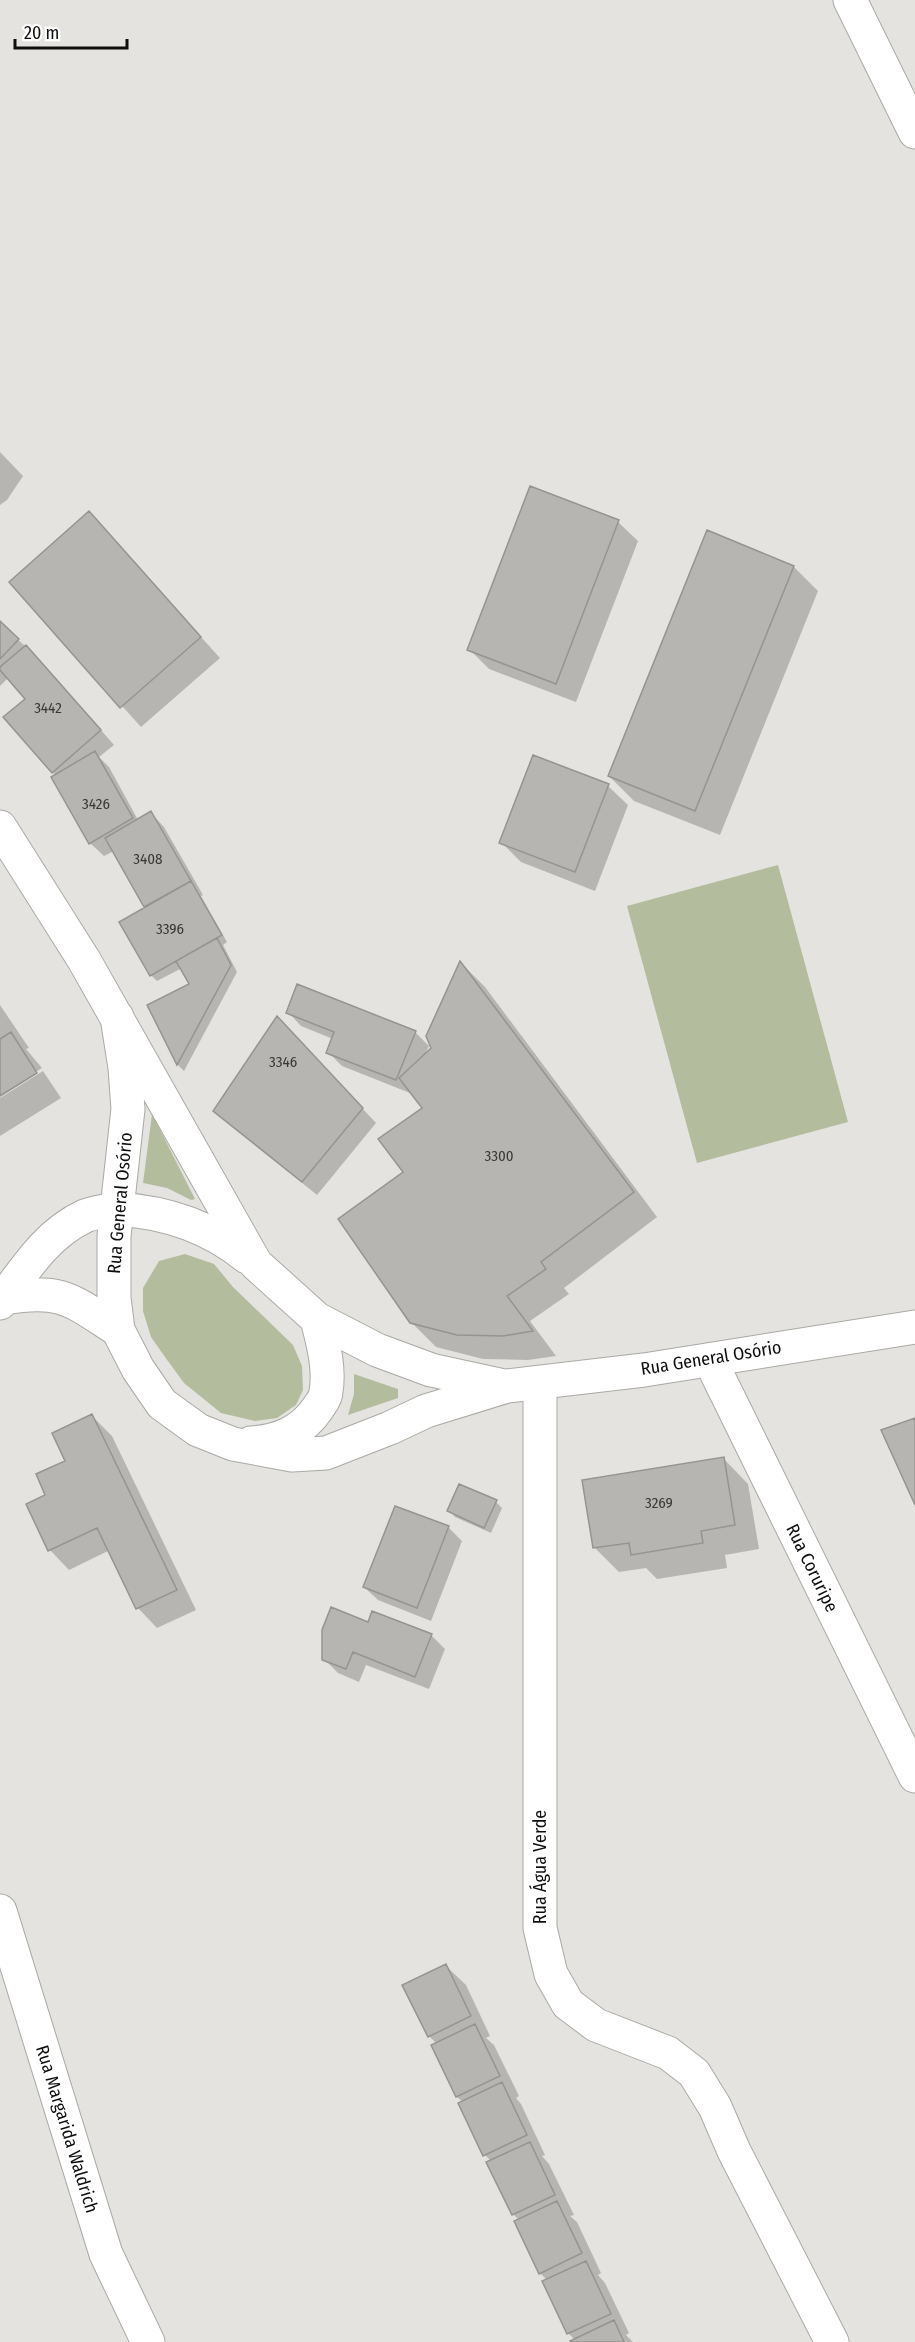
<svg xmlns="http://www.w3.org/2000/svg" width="915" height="2342" font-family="'Fira Sans Condensed',sans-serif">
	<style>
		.green { fill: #b3bd9e }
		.shadow { fill: #0003 }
		.building { fill: #b6b5b2; stroke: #959490; stroke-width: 1.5 }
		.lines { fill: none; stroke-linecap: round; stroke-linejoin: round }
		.minor-casing { stroke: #aaa9a5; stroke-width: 35 }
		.primary-casing { stroke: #aaa9a5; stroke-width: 35 }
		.minor { stroke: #fff; stroke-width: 33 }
		.primary { stroke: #fff; stroke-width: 33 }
		.labels { text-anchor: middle; stroke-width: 6; stroke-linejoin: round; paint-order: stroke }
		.number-label { font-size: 15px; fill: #393836 }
		.street-label { font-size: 18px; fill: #0f0e0d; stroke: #fff }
	</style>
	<rect width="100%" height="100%" fill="#e4e3df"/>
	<path class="green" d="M 778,865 L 848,1122 L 697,1163 L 627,906 Z
		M 152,1114 L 195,1199 L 191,1200 L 167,1188 L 143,1183 Z
		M 185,1254 L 214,1264 L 233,1287 L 293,1345 L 302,1366 L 303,1390 L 296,1405 L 277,1418 L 255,1421 L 221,1413 L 184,1383 L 165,1357 L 151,1337 L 143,1311 L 143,1288 L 159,1261 Z
		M 354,1374 L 398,1389 L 398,1398 L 348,1415 L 354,1394 Z"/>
	<path class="shadow" d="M 0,452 L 23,476 L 7,500 L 0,505 Z
		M 89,513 L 220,658 L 141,727 L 11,582 Z
		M 618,522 L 638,541 L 576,702 L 489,669 L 469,649 Z
		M 794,567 L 818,591 L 720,835 L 634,801 L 609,776 Z
		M 0,623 L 40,660 L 114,745 L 99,757 L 109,767 L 138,820 L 151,813 L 164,827 L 203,895 L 201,896 L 227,942 L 223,945 L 237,972 L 184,1071 L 178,1065 L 149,1005 L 191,984 L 182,968 L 157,981 L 151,975 L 147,908 L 114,851 L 104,856 L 90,843 L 53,772 L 27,699 L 9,677 L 0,686 Z
		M 608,786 L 628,805 L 595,891 L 521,862 L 501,842 Z
		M 461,963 L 485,987 L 657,1217 L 564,1288 L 569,1294 L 530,1321 L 556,1356 L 528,1360 L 483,1359 L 436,1347 L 411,1322 L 405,1173 L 424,1108 L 411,1090 L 410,1093 L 342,1066 L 328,1052 L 333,1039 L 301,1026 L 288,1012 L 415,1032 L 429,1046 L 424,1056 L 432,1049 Z
		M 0,1005 L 29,1048 L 26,1049 L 42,1068 L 0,1095 Z
		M 291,1032 L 376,1123 L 317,1195 L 229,1124 L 215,1111 Z
		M 43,1071 L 61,1098 L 0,1136 L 0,1098 Z
		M 92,1416 L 112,1436 L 196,1610 L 157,1628 L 138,1608 L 110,1550 L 69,1570 L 50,1550 L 47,1496 Z
		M 724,1459 L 748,1484 L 759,1549 L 725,1555 L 727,1568 L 657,1579 L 646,1568 L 619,1572 L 594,1547 Z
		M 496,1502 L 502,1508 L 491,1533 L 455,1517 L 449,1510 Z
		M 395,1507 L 449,1528 L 462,1541 L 431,1621 L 378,1600 L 364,1587 Z
		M 368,1624 L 431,1635 L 445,1649 L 429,1689 L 366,1665 L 359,1682 L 338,1673 L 324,1659 Z
		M 446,1966 L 466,1985 L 490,2036 L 486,2038 L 494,2045 L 519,2096 L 516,2098 L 521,2104 L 545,2155 L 542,2156 L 549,2164 L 574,2215 L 570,2216 L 577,2222 L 601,2273 L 598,2275 L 605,2283 L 629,2333 L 626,2335 L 633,2342 L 573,2342 L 575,2340 L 568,2333 L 547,2280 L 540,2273 L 519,2220 L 513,2214 L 492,2162 L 485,2155 L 463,2102 L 457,2097 L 433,2046 L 437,2044 L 429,2036 Z"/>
	<path class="building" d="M 530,486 L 619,520 L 556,684 L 467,650 Z
		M 89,511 L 201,637 L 120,708 L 9,582 Z
		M 707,530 L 794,566 L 695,811 L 608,776 Z
		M 0,621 L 19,639 L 0,659 Z
		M 26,645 L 101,730 L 52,773 L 3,717 L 25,699 L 0,670 L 0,667 Z
		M 95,751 L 133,818 L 89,844 L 51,777 Z
		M 533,755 L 609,784 L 575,872 L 499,843 Z
		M 151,811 L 191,881 L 144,907 L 105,838 Z
		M 191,881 L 222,935 L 150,976 L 119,922 Z
		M 217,938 L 231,965 L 177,1065 L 147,1005 L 189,984 L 176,961 Z
		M 460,961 L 634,1192 L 541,1262 L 546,1269 L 507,1296 L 533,1331 L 503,1336 L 457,1335 L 410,1323 L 338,1219 L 403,1172 L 378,1139 L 422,1108 L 399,1078 L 431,1048 L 426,1036 Z
		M 297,984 L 416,1031 L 396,1080 L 326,1053 L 334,1032 L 286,1013 Z
		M 277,1016 L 363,1108 L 302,1182 L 213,1111 Z
		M 11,1032 L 37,1073 L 0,1096 L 0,1039 Z
		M 92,1414 L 177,1590 L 136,1609 L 97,1528 L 48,1551 L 26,1504 L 45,1495 L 36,1474 L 65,1461 L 52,1433 Z
		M 915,1418 L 915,1505 L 881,1430 Z
		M 724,1457 L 735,1525 L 701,1531 L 703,1543 L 631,1555 L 629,1543 L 593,1548 L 582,1480 Z
		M 459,1484 L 497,1500 L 484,1528 L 447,1511 Z
		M 395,1506 L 449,1526 L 417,1608 L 363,1587 Z
		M 331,1607 L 368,1622 L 372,1611 L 432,1634 L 415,1677 L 353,1652 L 346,1669 L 322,1660 L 322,1630 Z
		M 446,1964 L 471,2016 L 428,2037 L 402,1985 Z
		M 475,2024 L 500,2076 L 456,2097 L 431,2045 Z
		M 502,2082 L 527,2135 L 483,2156 L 458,2103 Z
		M 530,2142 L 555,2195 L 512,2215 L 486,2162 Z
		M 557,2201 L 582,2253 L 539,2274 L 514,2221 Z
		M 586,2261 L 611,2314 L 567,2334 L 542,2281 Z
		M 614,2320 L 624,2342 L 571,2342 L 570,2341 Z"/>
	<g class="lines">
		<defs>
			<path id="minor" d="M 850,0 L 915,132
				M 4,1298 C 62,1288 71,1300 118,1330
				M 0,1303 C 24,1271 46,1234 85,1216 C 94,1212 107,1211 117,1209
				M 710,1360 L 915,1776
				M 540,1384 L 540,1928 L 551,1974 L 568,2004 L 596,2025 L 668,2053 L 694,2073 L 715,2107 L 734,2151 L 832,2342
				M 0,1911 L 106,2254 L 148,2342"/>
			<path id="primary" d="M 0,827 L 84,960 L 256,1264 L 317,1319 L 377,1350 L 431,1370 L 500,1385
				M 117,1017 L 125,1068 L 128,1109 L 114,1236 L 114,1298 L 118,1330 L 138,1369 L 162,1404 L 198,1430 L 233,1444 L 292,1455 L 326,1453 L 390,1428 L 426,1411 L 507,1386 L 644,1370 L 915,1327
				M 117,1209 C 166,1212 209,1226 247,1257
				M 251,1443 C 279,1441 302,1432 318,1408 C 321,1403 326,1398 326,1392 C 330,1367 323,1343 317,1319"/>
		</defs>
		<use href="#minor" class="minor-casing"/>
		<use href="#primary" class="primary-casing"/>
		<use href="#minor" class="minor"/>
		<use href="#primary" class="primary"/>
	</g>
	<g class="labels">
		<g class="number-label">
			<text x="48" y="713">3442</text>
			<text x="96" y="809">3426</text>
			<text x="148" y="864">3408</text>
			<text x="170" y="934">3396</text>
			<text x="283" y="1067">3346</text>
			<text x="499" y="1161">3300</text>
			<text x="659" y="1508">3269</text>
		</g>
		<g class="street-label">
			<text transform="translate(120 1203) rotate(-85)" y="6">Rua General Osório</text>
			<text transform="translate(711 1358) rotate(-9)" y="6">Rua General Osório</text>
			<text transform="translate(812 1568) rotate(64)" y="6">Rua Coruripe</text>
			<text transform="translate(540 1867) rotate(-90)" y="6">Rua Água Verde</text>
			<text transform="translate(67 2129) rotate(73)" y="6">Rua Margarida Waldrich</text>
		</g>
	</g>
	<path d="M15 39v9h112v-9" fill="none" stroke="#0f0e0d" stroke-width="3"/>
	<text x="24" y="39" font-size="18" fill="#0f0e0d" stroke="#ffffff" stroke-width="4.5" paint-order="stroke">20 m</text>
</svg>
